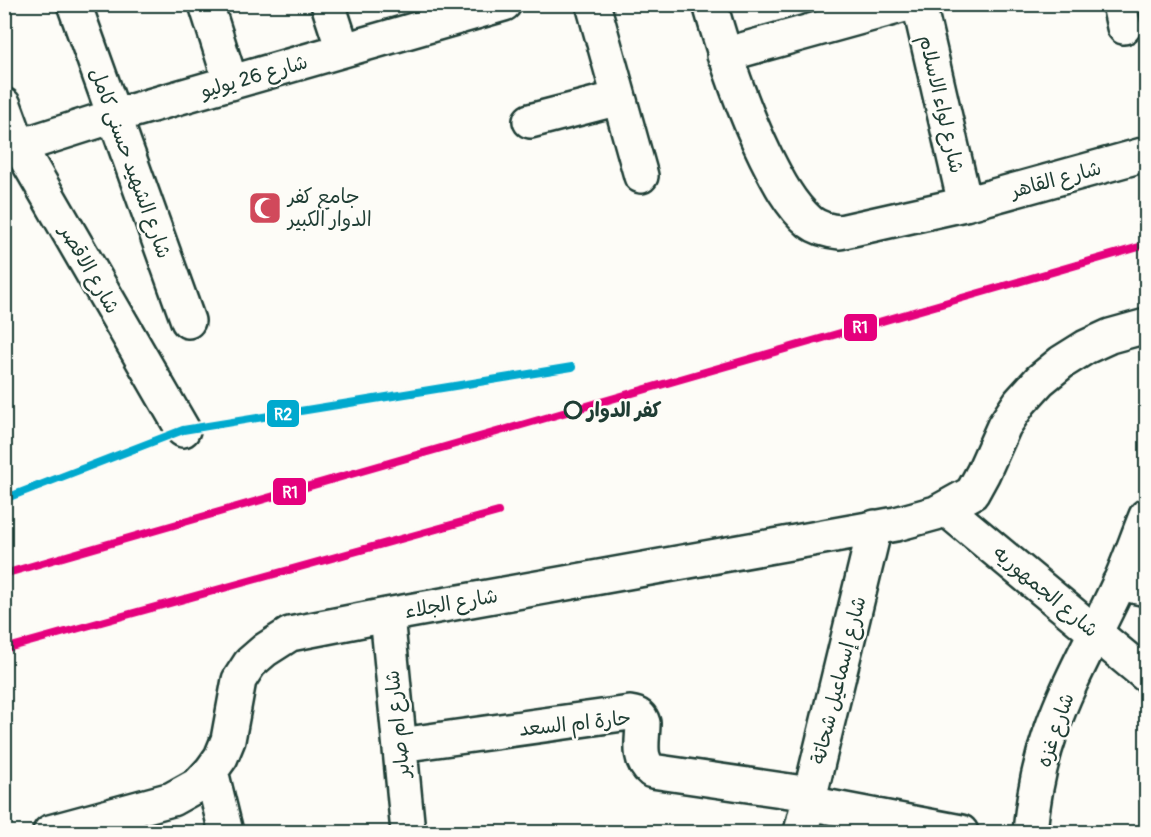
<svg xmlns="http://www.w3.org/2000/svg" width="1151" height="837" font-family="Pangolin,'Playpen Sans Arabic',sans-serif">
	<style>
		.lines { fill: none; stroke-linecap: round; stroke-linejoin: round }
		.street-casing { stroke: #1f3d34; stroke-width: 38 }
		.street { stroke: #fdfcf7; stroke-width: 33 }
		.rail { stroke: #1f3d34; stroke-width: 4.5; stroke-dasharray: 9 4.5; stroke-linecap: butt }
		.rail-1-casing { stroke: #fdfcf7; stroke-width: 12 }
		.rail-2-casing { stroke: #fdfcf7; stroke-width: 12 }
		.rail-1 { stroke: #e5007d; stroke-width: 8 }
		.rail-2 { stroke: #00a9ce; stroke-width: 8 }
		.stop-dot { fill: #fdfcf7; stroke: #1f3d34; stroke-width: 3 }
		.labels { text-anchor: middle; stroke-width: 5; stroke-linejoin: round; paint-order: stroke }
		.street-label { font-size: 20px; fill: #1f3d34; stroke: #fdfcf7 }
		.poi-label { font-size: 20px; fill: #1f3d34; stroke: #fdfcf7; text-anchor: start }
		.stop-label { font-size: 20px; font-weight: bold; fill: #1f3d34; stroke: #fdfcf7; text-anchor: start }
		.line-badge { stroke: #fdfcf7; stroke-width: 2 }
		.badge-label { font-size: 16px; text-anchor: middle; font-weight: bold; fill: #fff }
	</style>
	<rect width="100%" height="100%" fill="#fdfcf7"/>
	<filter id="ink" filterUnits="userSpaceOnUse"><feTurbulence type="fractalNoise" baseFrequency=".0167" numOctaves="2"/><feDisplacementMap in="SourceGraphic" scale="12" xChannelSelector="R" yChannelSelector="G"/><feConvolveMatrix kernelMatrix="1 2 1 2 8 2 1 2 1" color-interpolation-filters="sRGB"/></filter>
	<g filter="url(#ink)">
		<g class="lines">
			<defs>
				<path id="street" d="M 74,4 L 188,321
					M 206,4 L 231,83
					M 328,4 L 343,50
					M 593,4 L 641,176
					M 710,4 C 725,57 742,108 766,157 C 777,179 790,205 810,222 C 819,229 829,231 840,232 L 965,204 L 1146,154
					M 919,4 L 965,204
					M 1119,4 L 1124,27
					M 724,55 L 908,4
					M 4,105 L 19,146 L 183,430
					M 530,121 L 619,98
					M 4,151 L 114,116 L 504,4
					M 946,509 L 1146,675
					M 1119,583 L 1146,589
					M 387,615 L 408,832
					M 400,745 L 630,713 C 638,714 641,716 643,723 C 643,740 637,759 652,771 L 810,794
					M 211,771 L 226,832
					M 808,803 L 961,832
					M 50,832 L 172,799 L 199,784 L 211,771 L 221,757 L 228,740 L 239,680 L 250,663 L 265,650 L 290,634 L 387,615 L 896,524 L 936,513 L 972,493 L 983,473 L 1004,426 L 1020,402 L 1040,380 L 1062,362 L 1086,347 L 1110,336 L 1146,326
					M 801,832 L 875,527
					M 1030,832 C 1033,799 1039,766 1050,734 C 1068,681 1096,634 1119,584 C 1129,562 1137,538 1146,516"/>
			</defs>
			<use href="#street" class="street-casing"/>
			<use href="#street" class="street"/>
			<path class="rail" d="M 4,574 L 1146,245
				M 4,649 L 498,512"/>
			<defs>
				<path id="rail-1" d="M 4,574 L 1146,245
					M 4,649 L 498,512"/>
				<path id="rail-2" d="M 4,499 L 183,430 L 572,367"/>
			</defs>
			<use href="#rail-1" class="rail-1-casing"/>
			<use href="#rail-2" class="rail-2-casing"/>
			<use href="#rail-1" class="rail-1"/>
			<use href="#rail-2" class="rail-2"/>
		</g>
	</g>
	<defs>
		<symbol id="mosque-square" viewBox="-11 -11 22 22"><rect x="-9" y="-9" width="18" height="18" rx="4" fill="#d1495b" stroke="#fdfcf7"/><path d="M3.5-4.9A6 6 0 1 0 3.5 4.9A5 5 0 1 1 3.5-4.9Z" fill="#fff"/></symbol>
	</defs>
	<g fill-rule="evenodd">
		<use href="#mosque-square" x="246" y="189" width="38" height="38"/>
	</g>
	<circle class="stop-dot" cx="573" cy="410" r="8"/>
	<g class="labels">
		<g class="street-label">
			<text transform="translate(254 76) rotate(-16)" y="7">شارع 26 يوليو</text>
			<text transform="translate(942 104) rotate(77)" y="7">شارع لواء الاسلام</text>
			<text transform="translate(131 163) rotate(70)" y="7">شارع الشهيد حسنى كامل</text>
			<text transform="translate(1056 179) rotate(-15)" y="7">شارع القاهر</text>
			<text transform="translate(90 269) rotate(60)" y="7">شارع الاقصر</text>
			<text transform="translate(1046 591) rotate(40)" y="7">شارع الجمهوريه</text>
			<text transform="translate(451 603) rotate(-10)" y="7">شارع الجلاء</text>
			<text transform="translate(838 680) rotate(-76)" y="7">شارع إسماعيل شحاتة</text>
			<text transform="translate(575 723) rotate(-6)" y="7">حارة ام السعد</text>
			<text transform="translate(397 724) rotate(-96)" y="7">شارع ام صابر</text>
			<text transform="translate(1055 730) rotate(-71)" y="7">شارع غزه</text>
		</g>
		<g class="poi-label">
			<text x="288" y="203">جامع كفر<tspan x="288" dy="23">الدوار الكبير</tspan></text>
		</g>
		<g class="stop-label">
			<text x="587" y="417">كفر الدوار</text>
		</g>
	</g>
	<g class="line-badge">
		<rect x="843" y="313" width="35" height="29" rx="6" fill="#e5007d"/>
		<rect x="266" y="399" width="34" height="29" rx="6" fill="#00a9ce"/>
		<rect x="272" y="477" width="35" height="29" rx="6" fill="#e5007d"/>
	</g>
	<g class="badge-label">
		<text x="860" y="333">R1</text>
		<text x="283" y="420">R2</text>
		<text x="290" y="498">R1</text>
	</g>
	<rect width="1151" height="837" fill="none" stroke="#fdfcf7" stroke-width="24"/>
	<rect x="12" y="12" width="1127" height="813" fill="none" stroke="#1f3d34" stroke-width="2" filter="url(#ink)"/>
</svg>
